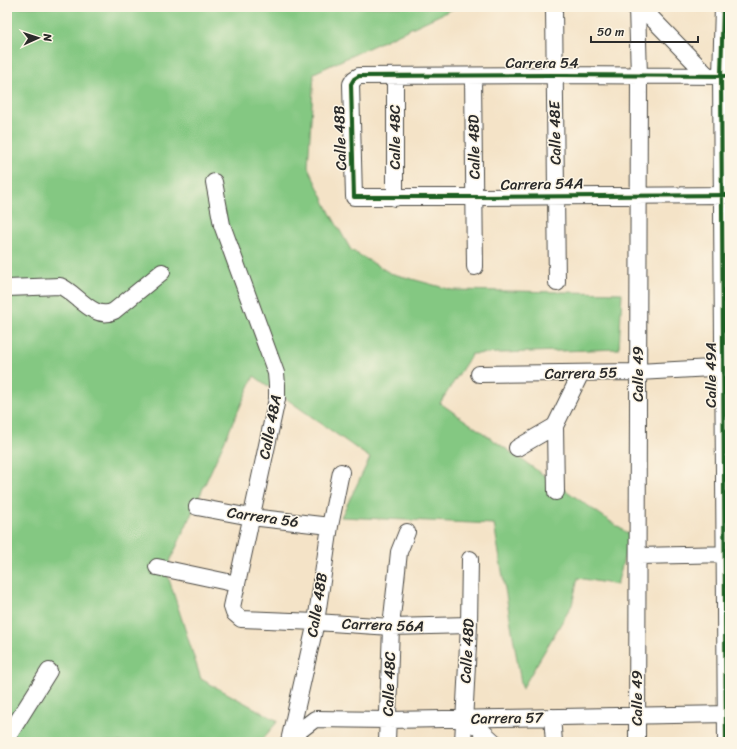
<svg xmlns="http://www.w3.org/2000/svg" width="737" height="749" font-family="Sriracha,sans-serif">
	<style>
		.green { fill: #84c882; stroke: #587a56 }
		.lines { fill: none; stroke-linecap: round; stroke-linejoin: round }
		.minor-casing { stroke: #494742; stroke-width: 18 }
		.minor { stroke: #fff; stroke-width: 16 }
		.cycleway-casing { stroke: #fcf5e5; stroke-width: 6 }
		.cycleway { stroke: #1b5e20; stroke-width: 4 }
		.labels { text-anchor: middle; stroke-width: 3; stroke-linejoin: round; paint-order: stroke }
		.street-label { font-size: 15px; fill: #2b2b2b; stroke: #fcf5e5 }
	</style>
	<rect width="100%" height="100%" fill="#fcf5e5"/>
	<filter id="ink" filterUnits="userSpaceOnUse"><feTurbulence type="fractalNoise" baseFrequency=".025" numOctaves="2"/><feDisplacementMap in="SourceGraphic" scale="8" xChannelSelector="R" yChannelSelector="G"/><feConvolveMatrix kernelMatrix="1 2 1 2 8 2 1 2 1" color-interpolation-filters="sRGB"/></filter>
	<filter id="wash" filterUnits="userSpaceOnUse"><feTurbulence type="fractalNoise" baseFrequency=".012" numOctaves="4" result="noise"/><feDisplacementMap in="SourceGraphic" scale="16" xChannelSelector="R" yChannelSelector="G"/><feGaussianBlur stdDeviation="0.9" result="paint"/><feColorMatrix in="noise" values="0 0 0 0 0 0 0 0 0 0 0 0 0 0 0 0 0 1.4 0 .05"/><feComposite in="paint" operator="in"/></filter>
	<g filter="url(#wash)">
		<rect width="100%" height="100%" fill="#f4e3c7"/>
		<path class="green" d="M 7,7 L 457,7 L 314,73 L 308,167 L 330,213 L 351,250 L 390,273 L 452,290 L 622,293 L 619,349 L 472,354 L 440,403 L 630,535 L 617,585 L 578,578 L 572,605 L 522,689 L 494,524 L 341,517 L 370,458 L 254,376 L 166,570 L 201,679 L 278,721 L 260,742 L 7,742 Z"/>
	</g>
	<g filter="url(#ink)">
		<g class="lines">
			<defs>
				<path id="minor" d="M 554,7 L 557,283
					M 637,7 L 639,76 L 637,742
					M 641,7 L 708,76
					M 723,7 L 721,76 L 726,742
					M 395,76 L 395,198
					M 473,76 L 475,267
					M 730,76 L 555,75 L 359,76 L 354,79 L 351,84 L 354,197 L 475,197 L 730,195
					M 214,182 L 222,225 L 276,373 L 277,385 L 277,399 L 232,607 L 234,613 L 241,619 L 316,622 L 391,627 L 469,625
					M 7,288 L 60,286 C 76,292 94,322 114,311 L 162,272
					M 479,374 L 638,372 L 730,367
					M 517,448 L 555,426
					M 556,492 L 555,426 L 581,373
					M 197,507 L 251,517 L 330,526
					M 638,556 L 730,554
					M 157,567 L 237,584
					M 552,717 L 554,742
					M 469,719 L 494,742
					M 7,738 L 49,671
					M 290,738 L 315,719 L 388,720 L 730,714
					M 289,741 L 316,622 L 330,526 L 341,472
					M 387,742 L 391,627 L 399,552 L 407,532
					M 463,742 L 469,625 L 470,559"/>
			</defs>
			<use href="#minor" class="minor-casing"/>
			<use href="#minor" class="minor"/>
			<defs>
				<path id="cycleway" d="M 723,7 L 721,76 L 726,742
					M 730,76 L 555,75 L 359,76 L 354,79 L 351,84 L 354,197 L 475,197 L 730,195"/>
			</defs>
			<use href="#cycleway" class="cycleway-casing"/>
			<use href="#cycleway" class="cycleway"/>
		</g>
	</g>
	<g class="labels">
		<g class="street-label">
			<text x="542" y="68">Carrera 54</text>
			<text transform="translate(555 133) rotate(-91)" y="5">Calle 48E</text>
			<text transform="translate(395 137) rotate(-90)" y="5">Calle 48C</text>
			<text transform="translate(340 138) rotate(-92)" y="5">Calle 48B</text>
			<text transform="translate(474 147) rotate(-91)" y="5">Calle 48D</text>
			<text transform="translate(542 184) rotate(-1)" y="5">Carrera 54A</text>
			<text transform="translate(581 373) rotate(-1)" y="5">Carrera 55</text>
			<text transform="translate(638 374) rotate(-90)" y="5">Calle 49</text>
			<text transform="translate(711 375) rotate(-90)" y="5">Calle 49A</text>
			<text transform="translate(270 427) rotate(-79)" y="5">Calle 48A</text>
			<text transform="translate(263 517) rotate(8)" y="5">Carrera 56</text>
			<text transform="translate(317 605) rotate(-81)" y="5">Calle 48B</text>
			<text transform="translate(383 625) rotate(2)" y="5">Carrera 56A</text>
			<text transform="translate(467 651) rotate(-87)" y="5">Calle 48D</text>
			<text transform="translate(389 684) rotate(-88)" y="5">Calle 48C</text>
			<text transform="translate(637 698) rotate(-90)" y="5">Calle 49</text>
			<text transform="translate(507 718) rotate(-1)" y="5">Carrera 57</text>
		</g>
	</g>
	<rect width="737" height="749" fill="none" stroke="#fcf5e5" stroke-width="24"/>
	<g transform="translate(38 38) rotate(87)" stroke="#fcf5e5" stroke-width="3" paint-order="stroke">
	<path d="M0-3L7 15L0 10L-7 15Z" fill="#2b2b2b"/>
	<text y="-6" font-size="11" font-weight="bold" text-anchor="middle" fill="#2b2b2b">N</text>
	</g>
	<path d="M591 36v6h107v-6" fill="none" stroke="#2b2b2b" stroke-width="2"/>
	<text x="597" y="36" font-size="12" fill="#2b2b2b" stroke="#fcf5e5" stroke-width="3" paint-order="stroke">50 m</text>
</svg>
